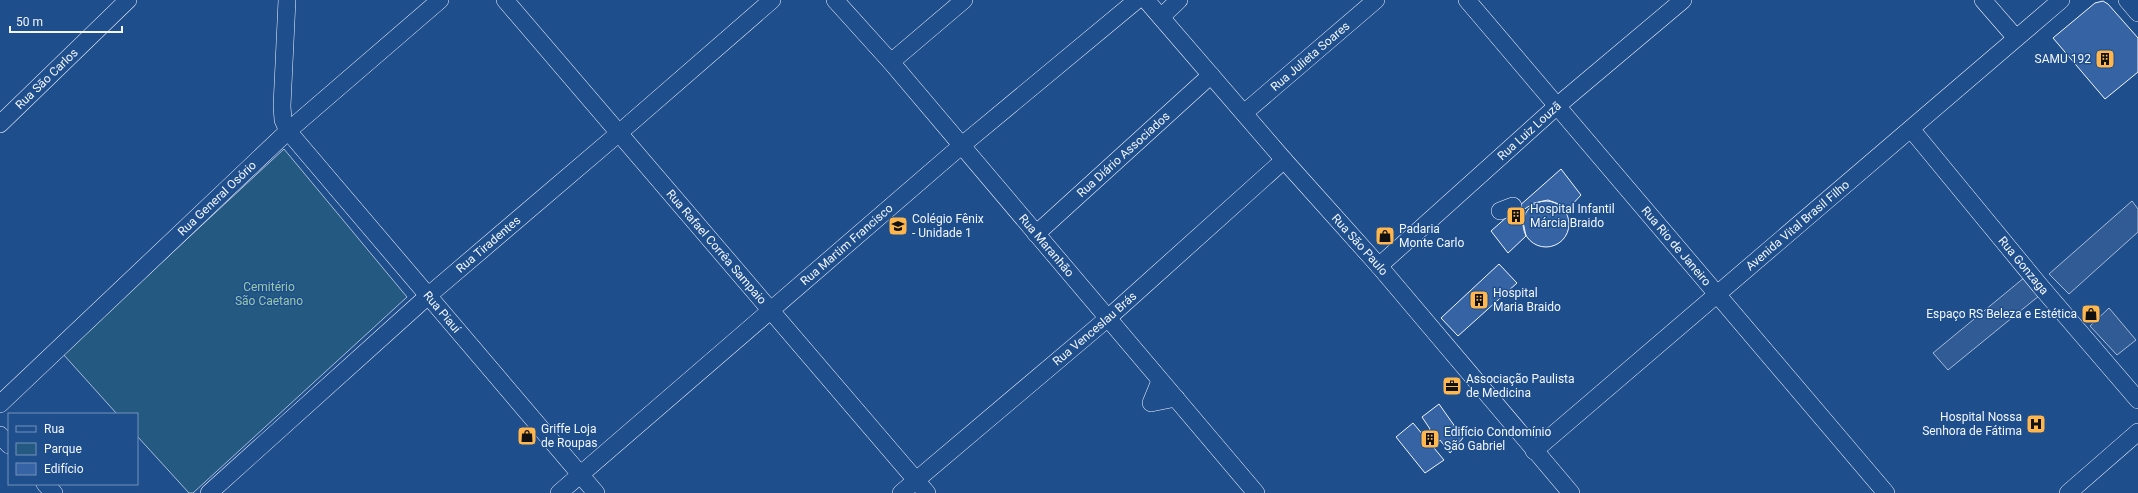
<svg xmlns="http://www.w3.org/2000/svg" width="2138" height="493" font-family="Roboto,sans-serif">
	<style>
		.green { fill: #245a82; stroke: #a8bbd7 }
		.parking { fill: #305b95; stroke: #a8bbd7 }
		.building { fill: #3563a3; stroke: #f2f6ff }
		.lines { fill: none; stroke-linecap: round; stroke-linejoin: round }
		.minor-casing { stroke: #f2f6ff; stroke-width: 18 }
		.minor { stroke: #1f4e8c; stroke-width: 17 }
		.labels { text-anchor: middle; stroke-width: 3; stroke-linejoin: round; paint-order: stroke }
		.street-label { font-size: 12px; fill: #f2f6ff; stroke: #1f4e8c }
		.poi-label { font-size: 12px; fill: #f2f6ff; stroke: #1f4e8c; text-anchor: start }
		.park-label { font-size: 12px; fill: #97c8a6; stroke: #1f4e8c }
	</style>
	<rect width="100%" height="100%" fill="#1f4e8c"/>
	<path class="green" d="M 284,149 L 407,297 L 193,493 L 189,493 L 137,436 L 137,414 L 117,414 L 63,354 Z"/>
	<path class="parking" d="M 2132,201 L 2138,209 L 2138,232 L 2069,294 L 2049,274 Z
		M 2025,277 L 2040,295 L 1948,370 L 1933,353 Z
		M 2109,308 L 2136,340 L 2117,355 L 2090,326 Z"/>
	<path class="building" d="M 2103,1 L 2108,4 L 2138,38 L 2138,72 L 2105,99 L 2053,38 L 2095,3 Z
		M 1561,169 L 1581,195 L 1569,208 L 1548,200 L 1534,203 L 1523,210 L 1523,222 L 1526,236 L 1508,253 L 1491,231 Z
		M1523 224a23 23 0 1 1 46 0a23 23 0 1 1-46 0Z
		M 1499,264 L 1517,283 L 1458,336 L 1441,318 Z
		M 1439,404 L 1463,438 L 1450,453 L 1440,440 L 1434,448 L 1444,460 L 1425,473 L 1396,437 L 1413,423 L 1424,436 L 1430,429 L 1422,417 Z"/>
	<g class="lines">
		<defs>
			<g id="minor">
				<path id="s1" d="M 287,0 L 282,106 L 283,120 L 288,131 L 596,493"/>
				<path id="s2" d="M 505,0 L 927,493"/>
				<path id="s3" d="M 835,0 L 891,62 L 1256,493"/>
				<path id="s4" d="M 1146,0 L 1284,160 L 1379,266 L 1571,493"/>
				<path id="s5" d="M 1467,0 L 1886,493"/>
				<path d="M 1983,0 L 2016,38"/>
				<path d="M 2127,0 L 2138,13"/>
				<path d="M 1161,17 L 1179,0"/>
				<path d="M 891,62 L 964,0"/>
				<path id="s6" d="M 1244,113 L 1376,0"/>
				<path id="s7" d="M 0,124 L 128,0"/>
				<path id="s8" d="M 1911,129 L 2041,287 L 2138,400"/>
				<path d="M 1500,211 L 1513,206"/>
				<path id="s9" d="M 1036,234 L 1211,75"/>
				<path id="s10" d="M 1379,266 L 1557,106 L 1683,0"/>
				<path d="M 1160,381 L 1151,403 L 1176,398"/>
				<path id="s11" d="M 0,404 L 288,131 L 440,0"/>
				<path d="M 0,435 L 9,445"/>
				<path id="s12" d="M 1534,451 L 2061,0"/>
				<path d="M 45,484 L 54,493"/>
				<path id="s13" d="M 209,493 L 429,295 L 619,133 L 772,0"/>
				<path id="s14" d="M 559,493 L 961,146 L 1137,0"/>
				<path id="s15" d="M 901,493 L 1108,318 L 1284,160"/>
				<path d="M 2068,493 L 2138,432"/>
			</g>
		</defs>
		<use href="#minor" class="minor-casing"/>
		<use href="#minor" class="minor"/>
	</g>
	<defs>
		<symbol id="building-square" viewBox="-11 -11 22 22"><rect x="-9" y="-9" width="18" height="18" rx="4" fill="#ffb74d" stroke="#1f4e8c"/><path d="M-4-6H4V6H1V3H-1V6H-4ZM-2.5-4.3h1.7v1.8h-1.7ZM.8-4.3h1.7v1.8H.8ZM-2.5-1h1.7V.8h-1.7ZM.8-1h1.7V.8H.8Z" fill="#111"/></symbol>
		<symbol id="school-square" viewBox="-11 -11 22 22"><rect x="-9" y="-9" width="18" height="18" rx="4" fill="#ffb74d" stroke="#1f4e8c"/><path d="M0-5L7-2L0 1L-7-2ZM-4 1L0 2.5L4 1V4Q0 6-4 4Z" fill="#111"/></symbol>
		<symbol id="shop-square" viewBox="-11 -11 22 22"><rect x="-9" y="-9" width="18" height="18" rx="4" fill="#ffb74d" stroke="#1f4e8c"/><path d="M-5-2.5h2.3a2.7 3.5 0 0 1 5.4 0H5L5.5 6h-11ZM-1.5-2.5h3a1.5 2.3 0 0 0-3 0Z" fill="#111"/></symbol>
		<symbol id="office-square" viewBox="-11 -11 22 22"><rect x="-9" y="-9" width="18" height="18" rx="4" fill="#ffb74d" stroke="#1f4e8c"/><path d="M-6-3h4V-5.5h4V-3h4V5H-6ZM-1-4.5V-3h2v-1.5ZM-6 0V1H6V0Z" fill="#111"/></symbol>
		<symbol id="hospital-square" viewBox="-11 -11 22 22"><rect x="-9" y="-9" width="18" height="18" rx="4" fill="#ffb74d" stroke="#1f4e8c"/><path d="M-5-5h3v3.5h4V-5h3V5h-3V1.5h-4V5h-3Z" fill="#111"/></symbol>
	</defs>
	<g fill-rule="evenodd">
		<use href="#building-square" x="2094" y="48" width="22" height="22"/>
		<use href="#building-square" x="1505" y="205" width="22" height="22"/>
		<use href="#school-square" x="887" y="215" width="22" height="22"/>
		<use href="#shop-square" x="1374" y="225" width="22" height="22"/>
		<use href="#building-square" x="1468" y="289" width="22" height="22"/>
		<use href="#shop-square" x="2080" y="303" width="22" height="22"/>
		<use href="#office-square" x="1441" y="375" width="22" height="22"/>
		<use href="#hospital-square" x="2025" y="413" width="22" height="22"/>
		<use href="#shop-square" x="516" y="425" width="22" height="22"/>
		<use href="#building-square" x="1419" y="428" width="22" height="22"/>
	</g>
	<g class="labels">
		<g class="street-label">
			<text dy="4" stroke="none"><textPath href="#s6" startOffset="87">Rua Julieta Soares</textPath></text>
			<text dy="4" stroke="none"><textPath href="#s7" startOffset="65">Rua São Carlos</textPath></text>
			<text dy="4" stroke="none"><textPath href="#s10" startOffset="202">Rua Luiz Louzã</textPath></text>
			<text dy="4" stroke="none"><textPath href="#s9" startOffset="118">Rua Diário Associados</textPath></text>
			<text dy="4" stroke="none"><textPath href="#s11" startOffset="299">Rua General Osório</textPath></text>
			<text dy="4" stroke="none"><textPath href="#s12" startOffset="347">Avenida Vital Brasil Filho</textPath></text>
			<text dy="4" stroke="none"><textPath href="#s13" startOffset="374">Rua Tiradentes</textPath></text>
			<text dy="4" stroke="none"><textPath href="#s14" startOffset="380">Rua Martim Francisco</textPath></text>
			<text dy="4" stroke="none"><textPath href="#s4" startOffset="325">Rua São Paulo</textPath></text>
			<text dy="4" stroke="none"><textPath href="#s3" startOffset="324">Rua Maranhão</textPath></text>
			<text dy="4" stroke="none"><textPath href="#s2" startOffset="325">Rua Rafael Corrêa Sampaio</textPath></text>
			<text dy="4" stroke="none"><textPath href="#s5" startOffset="323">Rua Rio de Janeiro</textPath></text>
			<text dy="4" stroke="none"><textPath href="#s8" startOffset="177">Rua Gonzaga</textPath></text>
			<text dy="4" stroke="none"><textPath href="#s1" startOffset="370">Rua Piauí</textPath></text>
			<text dy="4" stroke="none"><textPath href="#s15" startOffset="254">Rua Venceslau Brás</textPath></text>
		</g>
		<g class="poi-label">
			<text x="2091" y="63" text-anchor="end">SAMU 192</text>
			<text x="1530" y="213">Hospital Infantil<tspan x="1530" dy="14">Márcia Braido</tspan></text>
			<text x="912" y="223">Colégio Fênix<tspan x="912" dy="14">- Unidade 1</tspan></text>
			<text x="1399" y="233">Padaria<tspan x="1399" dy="14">Monte Carlo</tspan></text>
			<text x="1493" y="297">Hospital<tspan x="1493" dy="14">Maria Braido</tspan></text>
			<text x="2077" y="318" text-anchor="end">Espaço RS Beleza e Estética</text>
			<text x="1466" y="383">Associação Paulista<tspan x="1466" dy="14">de Medicina</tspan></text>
			<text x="2022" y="421" text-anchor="end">Hospital Nossa<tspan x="2022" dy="14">Senhora de Fátima</tspan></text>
			<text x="541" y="433">Griffe Loja<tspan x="541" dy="14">de Roupas</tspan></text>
			<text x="1444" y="436">Edifício Condomínio<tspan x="1444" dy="14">São Gabriel</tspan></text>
		</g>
		<g class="park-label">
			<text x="269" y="291">Cemitério<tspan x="269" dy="14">São Caetano</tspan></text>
		</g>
	</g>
	<rect x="8" y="413" width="130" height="72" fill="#1f4e8c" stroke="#7391ba"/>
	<rect x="16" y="426" width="20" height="6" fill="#1f4e8c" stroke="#7391ba"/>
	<text x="44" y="433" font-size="12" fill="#f2f6ff">Rua</text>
	<rect x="16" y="443" width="20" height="12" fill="#245a82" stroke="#7391ba"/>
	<text x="44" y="453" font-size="12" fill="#f2f6ff">Parque</text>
	<rect x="16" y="463" width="20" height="12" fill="#3563a3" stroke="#7391ba"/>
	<text x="44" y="473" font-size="12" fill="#f2f6ff">Edifício</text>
	<path d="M10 26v6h112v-6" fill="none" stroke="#f2f6ff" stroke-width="2"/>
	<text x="16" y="26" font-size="12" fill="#f2f6ff" stroke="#1f4e8c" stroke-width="3" paint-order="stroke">50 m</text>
</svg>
